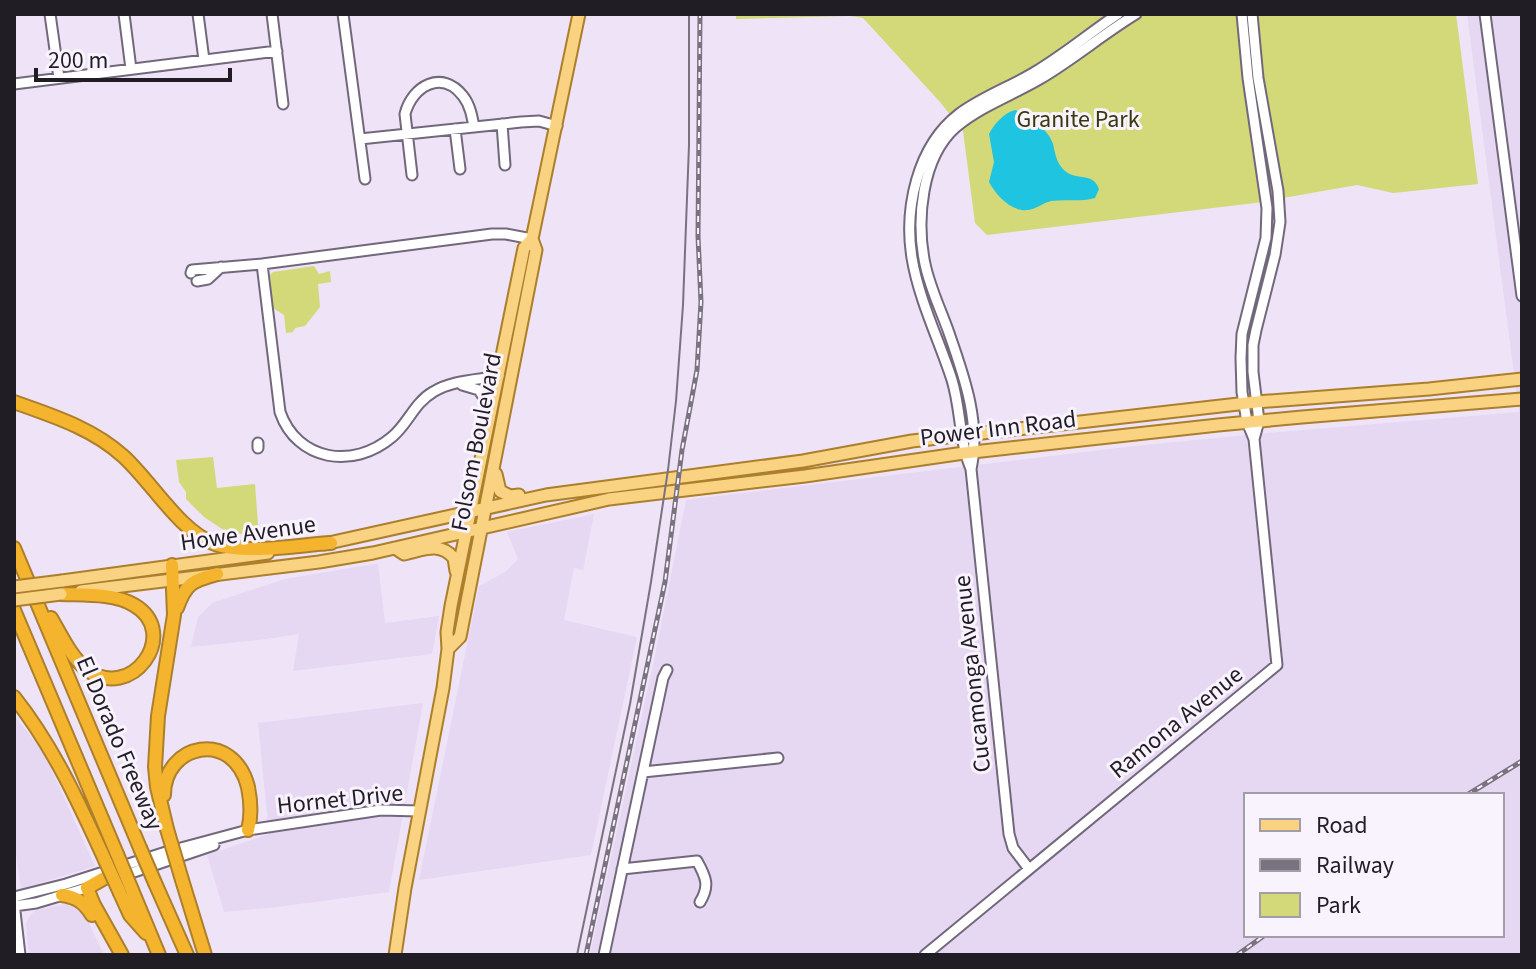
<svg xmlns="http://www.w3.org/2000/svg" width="1536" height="969" font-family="'Source Sans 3',sans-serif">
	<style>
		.built { fill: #e6d7f3; fill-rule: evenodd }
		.green { fill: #d3d878 }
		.water { fill: #1ec4e0 }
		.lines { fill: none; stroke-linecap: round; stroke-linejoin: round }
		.minor-casing { stroke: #72687b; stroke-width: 13 }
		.major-casing { stroke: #ab7f2b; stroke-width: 15 }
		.highway-casing { stroke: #ab7f2b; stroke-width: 16 }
		.minor { stroke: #fff; stroke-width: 9 }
		.major { stroke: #f9d282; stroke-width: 11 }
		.highway { stroke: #f5b42e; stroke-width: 12 }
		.tram { stroke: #79727f; stroke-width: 2 }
		.rail-casing { stroke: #79727f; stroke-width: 5 }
		.rail { stroke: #f8f3fc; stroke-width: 2; stroke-dasharray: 6; stroke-linecap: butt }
		.major-bridge-casing { stroke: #ab7f2b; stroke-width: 15; stroke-linecap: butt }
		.highway-bridge-casing { stroke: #ab7f2b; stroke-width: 16; stroke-linecap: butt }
		.major-bridge { stroke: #f9d282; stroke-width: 11 }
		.highway-bridge { stroke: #f5b42e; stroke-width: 12 }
		.labels { text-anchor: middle; stroke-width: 6; stroke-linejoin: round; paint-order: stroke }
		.park-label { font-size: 24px; fill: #37390c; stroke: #f8f3fc }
		.street-label { font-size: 24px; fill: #211d25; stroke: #f8f3fc }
	</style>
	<rect width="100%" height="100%" fill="#efe3f8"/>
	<path class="built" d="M 1467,14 L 1522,14 L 1522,955 L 590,955 L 655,655 L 686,500 L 1135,446 L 1267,433 L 1519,412 ZM 1246,795 L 1502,795 L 1502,935 L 1246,935 Z
		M 594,514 L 583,570 L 574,568 L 564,620 L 637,637 L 591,855 L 419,880 L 479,586 L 505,572 L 518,559 L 507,532 Z
		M 374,564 L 378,564 L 385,623 L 439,616 L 432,654 L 293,671 L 299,634 L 259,640 L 191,647 L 198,617 L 212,603 L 285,579 Z
		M 423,703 L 389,892 L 277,907 L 224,912 L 207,855 L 269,834 L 258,723 Z
		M 14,715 L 44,753 L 95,866 L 21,889 L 14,840 Z
		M 70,903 L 79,907 L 85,915 L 104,955 L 29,955 L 26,923 L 29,917 L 34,911 Z"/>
	<path class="green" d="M 736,14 L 1456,14 L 1478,184 L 1393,193 L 1357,185 L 1255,203 L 987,235 L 975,223 L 963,131 L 940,102 L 863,18 L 850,16 L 736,19 Z
		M 314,266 L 319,274 L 330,271 L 331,282 L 318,284 L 320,307 L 305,326 L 295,328 L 293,332 L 286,333 L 284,315 L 273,308 L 270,275 L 273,272 Z
		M 213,457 L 217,488 L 255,484 L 259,537 L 225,531 L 204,517 L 186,499 L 186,492 L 179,482 L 176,460 Z"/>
	<path class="water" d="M 1015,110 C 1029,115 1048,129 1053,144 C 1055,152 1056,161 1062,168 C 1075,183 1092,170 1099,189 L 1095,198 C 1081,202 1066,199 1051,201 C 1043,203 1036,209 1028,210 C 1011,212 996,195 989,182 L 994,162 L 989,134 C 994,124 1004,113 1015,110 Z"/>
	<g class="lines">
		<defs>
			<path id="minor" d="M 50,14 L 59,78
				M 124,14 L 131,69
				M 198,14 L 204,60
				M 272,14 L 283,104
				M 343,14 L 365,179
				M 1252,14 L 1258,78 L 1278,191 L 1280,222 L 1275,255 L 1256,330 L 1253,345 L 1253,372 L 1259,421 L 1254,439
				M 1485,14 L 1522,296
				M 14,84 L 277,51
				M 502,124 L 505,165
				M 455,129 L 460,169
				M 360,139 L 521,122 L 539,121 L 557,126
				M 412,175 L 405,114 C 412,86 442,69 463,96 C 470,105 472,116 474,127
				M 262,264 L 280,412 C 297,461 353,470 392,437 C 408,424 414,403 433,392 C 452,380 478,380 499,376
				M 191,273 L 192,270 L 262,264 L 492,234 L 506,234 L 532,239
				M 197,281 L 208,279 L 221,267
				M 462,385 L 479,390 L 491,410
				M 258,448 L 258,443
				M 971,469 C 981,423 964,376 949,333 C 941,310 930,288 925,264 C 916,221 921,158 956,127 C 981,106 1013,95 1040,79 C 1074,59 1103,34 1136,14
				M 643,772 L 778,758
				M 622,869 L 697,861 C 706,877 710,886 700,902
				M 1029,869 L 1013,848 L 1009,834 L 971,469 C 959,441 961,409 952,380 C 939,340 919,300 912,258 C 904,209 917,146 959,114 C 983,96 1013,86 1038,70 C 1066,53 1091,32 1118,14
				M 122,876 L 214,845
				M 14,897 L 66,884 L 166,852 L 248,830 L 381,810 L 419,811
				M 14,903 L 20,955
				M 14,906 L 36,903 L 93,886
				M 604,955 L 663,678 L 667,670
				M 925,955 L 1277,665 L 1254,439 L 1247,422 L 1242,392 L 1241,358 L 1242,334 L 1266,238 L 1267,208 L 1248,78 L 1242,14"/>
			<path id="major" d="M 496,474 L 500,491 L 510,496 L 519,495
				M 324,544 L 546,495 L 803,461 L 912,441 L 1256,402 L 1429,389 L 1522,379
				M 395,548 L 404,554 C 423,550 439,541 454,558 L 456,571
				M 62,581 L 268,553
				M 81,591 L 319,562 L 373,553 L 609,499 L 805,476 L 964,453 L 1218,425 L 1302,417 L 1522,399
				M 448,649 L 460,637 L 536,250 L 532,239
				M 395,955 L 405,888 L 443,688 L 448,649 L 447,632 L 451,606 L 524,248 L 532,239 L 579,14"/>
			<path id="highway" d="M 14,402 C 53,416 92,428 123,456 C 151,481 180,532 215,544 C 245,555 298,545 331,543
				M 14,548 L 140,848
				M 177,608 C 186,583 192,581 217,574
				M 14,610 L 117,854
				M 51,618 C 61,635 71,657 86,669 C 131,704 182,633 134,605 C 114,593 83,595 61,594
				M 14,697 C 53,746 79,803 105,860
				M 164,795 C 164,744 233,728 248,787 C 251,802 252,815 248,830
				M 167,829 L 157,787 L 155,767 L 158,716 L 174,615 L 172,565
				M 112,870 L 108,876 L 87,888 L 94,905 L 122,955
				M 182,880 L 205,955
				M 155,883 L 187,955
				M 132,890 L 159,955
				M 120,893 L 130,915 L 146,933
				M 62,895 C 76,897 84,902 92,915"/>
		</defs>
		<use href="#minor" class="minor-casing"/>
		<use href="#major" class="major-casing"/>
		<use href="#highway" class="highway-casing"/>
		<use href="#minor" class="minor"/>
		<use href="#major" class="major"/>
		<use href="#highway" class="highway"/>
		<path class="tram" d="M 577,955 L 630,704 L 651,582 L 668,470 L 676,401 L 683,305 L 689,145 L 689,14"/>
		<defs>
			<path id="rail" d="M 1467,795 L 1522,761
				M 586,955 L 665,582 L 682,450 L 697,370 L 701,302 L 698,236 L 700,14
				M 1237,955 L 1265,935"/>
		</defs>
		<use href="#rail" class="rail-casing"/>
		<use href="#rail" class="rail"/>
		<defs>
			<path id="major-bridge" d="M 14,587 L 62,581
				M 14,600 L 61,594"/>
			<path id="highway-bridge" d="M 167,829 L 182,880
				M 140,848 L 155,883
				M 117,854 L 132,890
				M 105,860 L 120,893"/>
		</defs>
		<use href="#major-bridge" class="major-bridge-casing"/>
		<use href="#highway-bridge" class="highway-bridge-casing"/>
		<use href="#major-bridge" class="major-bridge"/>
		<use href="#highway-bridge" class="highway-bridge"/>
	</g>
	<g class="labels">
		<g class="park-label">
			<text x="1078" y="127">Granite Park</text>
		</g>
		<g class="street-label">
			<text transform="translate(998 428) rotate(-7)" y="8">Power Inn Road</text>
			<text transform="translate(476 442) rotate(-79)" y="8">Folsom Boulevard</text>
			<text transform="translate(248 533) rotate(-8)" y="8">Howe Avenue</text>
			<text transform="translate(972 674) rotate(-96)" y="8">Cucamonga Avenue</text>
			<text transform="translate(1176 722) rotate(-39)" y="8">Ramona Avenue</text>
			<text transform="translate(120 743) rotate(67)" y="8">El Dorado Freeway</text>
			<text transform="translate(340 799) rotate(-6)" y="8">Hornet Drive</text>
		</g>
	</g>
	<rect width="1536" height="969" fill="none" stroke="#211d25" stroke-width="32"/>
	<rect x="1244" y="793" width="260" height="144" fill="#f8f3fc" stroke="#a29da6" stroke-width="2"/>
	<rect x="1260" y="819" width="40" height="12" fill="#f9d282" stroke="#a29da6" stroke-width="2"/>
	<text x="1316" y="833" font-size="24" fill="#211d25">Road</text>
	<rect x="1260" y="859" width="40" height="12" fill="#79727f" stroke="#a29da6" stroke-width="2"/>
	<text x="1316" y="873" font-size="24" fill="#211d25">Railway</text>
	<rect x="1260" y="893" width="40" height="24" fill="#d3d878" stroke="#a29da6" stroke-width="2"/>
	<text x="1316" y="913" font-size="24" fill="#211d25">Park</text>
	<path d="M36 68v12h194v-12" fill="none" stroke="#211d25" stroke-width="4"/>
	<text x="48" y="68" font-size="24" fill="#211d25" stroke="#f8f3fc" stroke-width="6" paint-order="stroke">200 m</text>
</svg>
